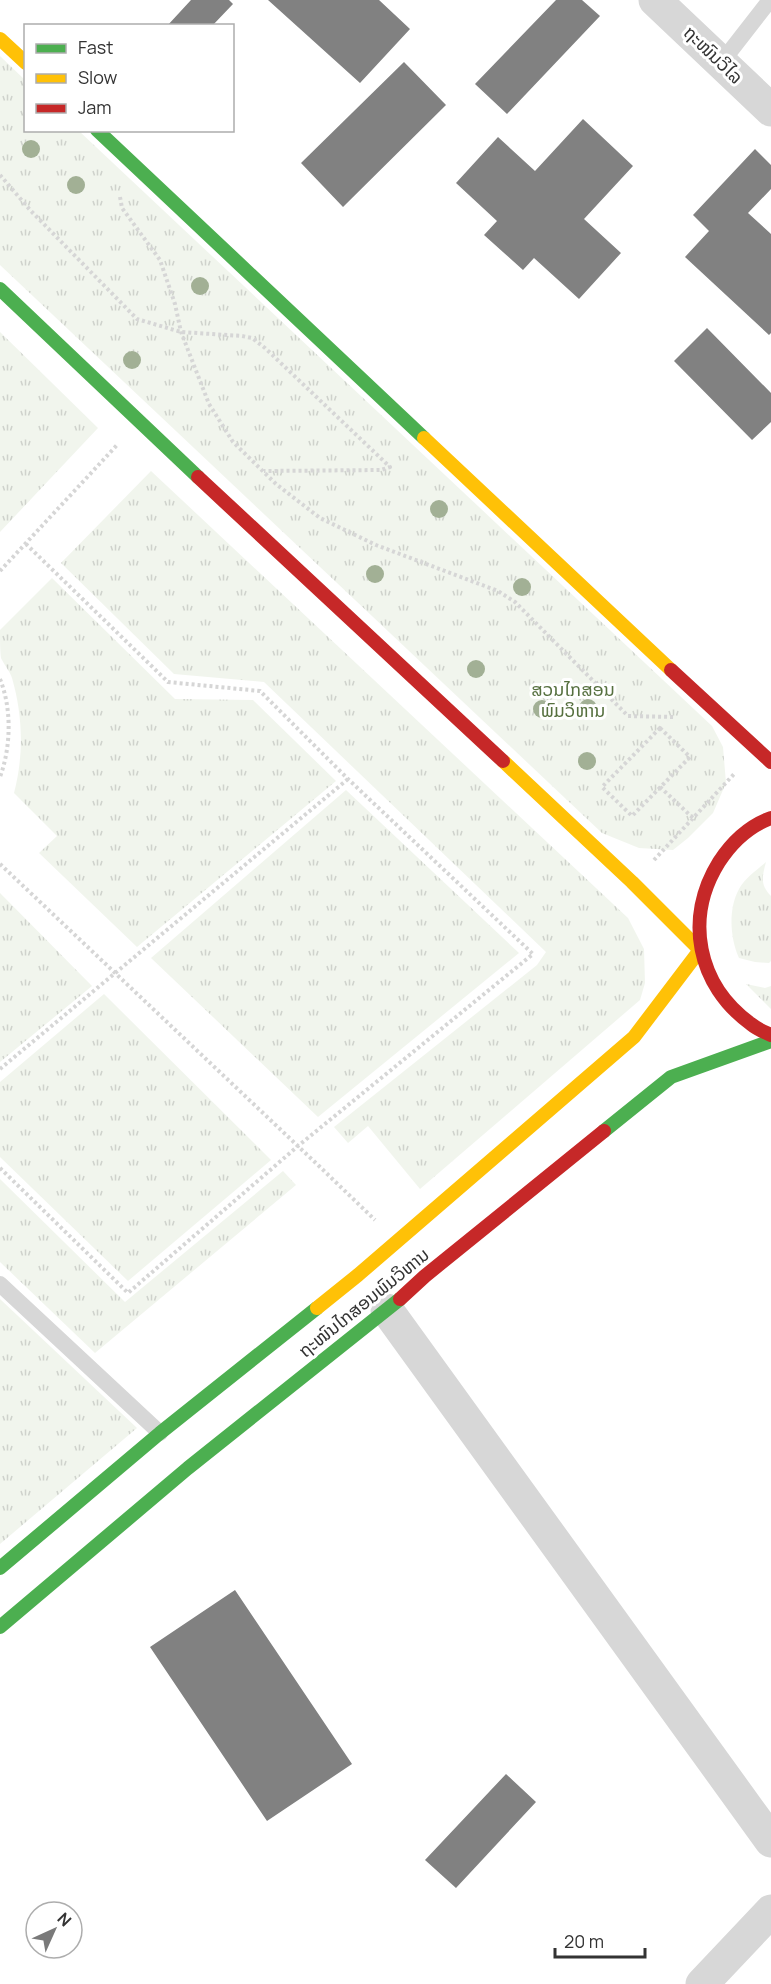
<svg xmlns="http://www.w3.org/2000/svg" width="771" height="1984" font-family="Manrope,'Noto Sans Lao',sans-serif">
	<style>
		.grass { fill: url(#grass-tufts) }
		.building { fill: #818181 }
		.lines { fill: none; stroke-linecap: round; stroke-linejoin: round }
		.path { stroke: #d6d6d6; stroke-width: 4; stroke-dasharray: 3 3; stroke-linecap: butt }
		.lane { stroke: #d7d7d7; stroke-width: 16 }
		.street { stroke: #d7d7d7; stroke-width: 33 }
		.fast { stroke: #4caf50; stroke-width: 14 }
		.slow { stroke: #ffc107; stroke-width: 14 }
		.jam { stroke: #c62828; stroke-width: 14 }
		.tree { fill: #a2b095 }
		.labels { text-anchor: middle; stroke-width: 6; stroke-linejoin: round; paint-order: stroke }
		.street-label { font-size: 18px; fill: #333; stroke: #fff }
		.park-label { font-size: 18px; fill: #56703f; stroke: #fff }
	</style>
	<defs>
		<pattern id="grass-tufts" width="24" height="20" patternUnits="userSpaceOnUse" patternTransform="scale(1.5)"><rect width="24" height="20" fill="#f1f5ed"/><path d="M3 7l-1-3M5 7V3M7 7l1-3M15 17l-1-3M17 17v-4M19 17l1-3" fill="none" stroke="#cfd2cc"/></pattern>
	</defs>
	<rect width="100%" height="100%" fill="#fff"/>
	<path class="grass" d="M 0,56 L 25,80 L 26,130 L 79,131 L 712,726 L 723,747 L 726,783 L 713,813 L 688,838 L 673,850 L 639,848 L 602,833 L 0,265 Z
		M 0,332 L 98,428 L 0,532 Z
		M 151,471 L 628,918 L 644,949 L 645,983 L 640,1000 L 420,1189 L 368,1126 L 348,1143 L 334,1127 L 537,965 L 546,952 L 264,682 L 174,674 L 61,563 Z
		M 52,578 L 175,699 L 253,700 L 336,781 L 137,947 L 39,853 L 57,836 L 14,793 C 24,755 23,716 12,678 C 10,671 4,665 1,658 C 0,651 0,638 0,630 Z
		M 346,790 L 519,953 L 318,1117 L 151,958 Z
		M 766,862 C 762,877 760,885 771,896 L 771,961 L 769,963 L 755,962 L 739,958 C 730,938 728,909 739,889 C 745,878 757,870 766,862 Z
		M 0,893 L 92,986 L 0,1062 Z
		M 746,984 L 765,988 L 771,986 L 771,1009 Z
		M 104,994 L 271,1160 L 128,1281 L 0,1157 L 0,1082 Z
		M 283,1171 L 296,1185 L 95,1353 L 0,1262 L 0,1179 L 125,1302 Z
		M 0,1299 L 137,1428 L 0,1544 Z"/>
	<path class="building" d="M 191,0 L 229,0 L 233,4 L 212,26 L 167,26 Z
		M 268,0 L 379,0 L 410,29 L 360,83 Z
		M 556,0 L 582,0 L 600,16 L 507,114 L 475,84 Z
		M 404,62 L 446,105 L 343,207 L 301,163 Z
		M 583,119 L 633,166 L 584,219 L 621,253 L 579,299 L 534,258 L 523,270 L 484,235 L 497,221 L 456,183 L 498,137 L 535,171 Z
		M 755,149 L 771,165 L 771,189 L 748,213 L 771,234 L 771,333 L 769,335 L 685,257 L 709,231 L 693,215 Z
		M 707,328 L 771,393 L 771,422 L 752,440 L 674,361 Z
		M 235,1590 L 352,1764 L 267,1821 L 150,1647 Z
		M 506,1774 L 536,1802 L 456,1888 L 425,1860 Z"/>
	<g class="lines">
		<path class="path" d="M 0,175 L 31,211 L 137,319 L 181,332 L 242,336 L 252,338 L 265,348 L 390,467 L 381,470 L 264,471
			M 120,197 L 122,208 L 160,260 L 175,304 L 181,332 L 209,404 L 233,442 L 276,484 L 320,518 L 376,545 L 498,591 L 515,602 L 628,716 L 674,717
			M 0,571 L 118,444
			M 0,679 C 12,709 11,747 0,777
			M 660,728 L 690,757 L 632,816 L 602,787 Z
			M 660,787 L 693,818
			M 654,860 L 735,773
			M 0,864 L 319,1166 L 375,1220
			M 0,1069 L 348,779
			M 0,1168 L 128,1293 L 298,1146 L 533,954 L 348,779 L 260,691 L 168,682 L 26,544"/>
		<path class="lane" d="M 721,63 L 770,0
			M 0,1284 L 160,1433"/>
		<path class="street" d="M 655,0 L 771,110
			M 387,1310 L 771,1841
			M 702,1984 L 771,1911"/>
		<path class="fast" d="M 97,130 L 424,438
			M 0,289 L 198,477
			M 604,1131 L 671,1077 L 771,1041
			M 0,1568 L 160,1433 L 317,1308
			M 0,1627 L 188,1468 L 400,1299"/>
		<path class="slow" d="M 0,39 L 26,63
			M 424,438 L 671,670
			M 503,761 L 632,882 L 700,950
			M 317,1308 L 358,1275 L 634,1037 L 700,950"/>
		<path class="jam" d="M 198,477 L 503,761
			M 671,670 L 771,762
			M 771,818 C 749,826 732,842 719,862 C 684,918 697,985 751,1024 C 757,1029 764,1032 771,1035
			M 400,1299 L 425,1276 L 604,1131"/>
	</g>
	<g class="tree">
		<circle cx="31" cy="149" r="9"/>
		<circle cx="76" cy="185" r="9"/>
		<circle cx="200" cy="286" r="9"/>
		<circle cx="132" cy="360" r="9"/>
		<circle cx="439" cy="509" r="9"/>
		<circle cx="375" cy="574" r="9"/>
		<circle cx="522" cy="587" r="9"/>
		<circle cx="476" cy="669" r="9"/>
		<circle cx="588" cy="708" r="9"/>
		<circle cx="542" cy="709" r="9"/>
		<circle cx="587" cy="761" r="9"/>
	</g>
	<g class="labels">
		<g class="street-label">
			<text transform="translate(713 55) rotate(44)" y="6">ຖະໜົນວິໄລ</text>
			<text transform="translate(364 1303) rotate(-39)" y="6">ຖະໜົນໄກສອນພົມວິຫານ</text>
		</g>
		<g class="park-label">
			<text x="573" y="696">ສວນໄກສອນ<tspan x="573" dy="21">ພົມວິຫານ</tspan></text>
		</g>
	</g>
	<rect x="24" y="24" width="210" height="108" fill="#ffffff" stroke="#adadad" stroke-width="1.5"/>
	<rect x="36" y="44" width="30" height="9" fill="#4caf50" stroke="#adadad" stroke-width="1.5"/>
	<text x="78" y="54" font-size="18" fill="#333333">Fast</text>
	<rect x="36" y="74" width="30" height="9" fill="#ffc107" stroke="#adadad" stroke-width="1.5"/>
	<text x="78" y="84" font-size="18" fill="#333333">Slow</text>
	<rect x="36" y="104" width="30" height="9" fill="#c62828" stroke="#adadad" stroke-width="1.5"/>
	<text x="78" y="114" font-size="18" fill="#333333">Jam</text>
	<g transform="translate(54 1930) rotate(45)"><circle r="28" fill="#ffffff" stroke="#adadad" stroke-width="1.5"/>
	<path d="M0-4.5L10 22L0 15L-10 22Z" fill="#7a7a7a"/>
	<text y="-9" font-size="16" font-weight="bold" text-anchor="middle" fill="#333333">N</text>
	</g>
	<path d="M555 1948v9h90v-9" fill="none" stroke="#333333" stroke-width="3"/>
	<text x="564" y="1948" font-size="18" fill="#333333" stroke="#ffffff" stroke-width="4.5" paint-order="stroke">20 m</text>
</svg>
